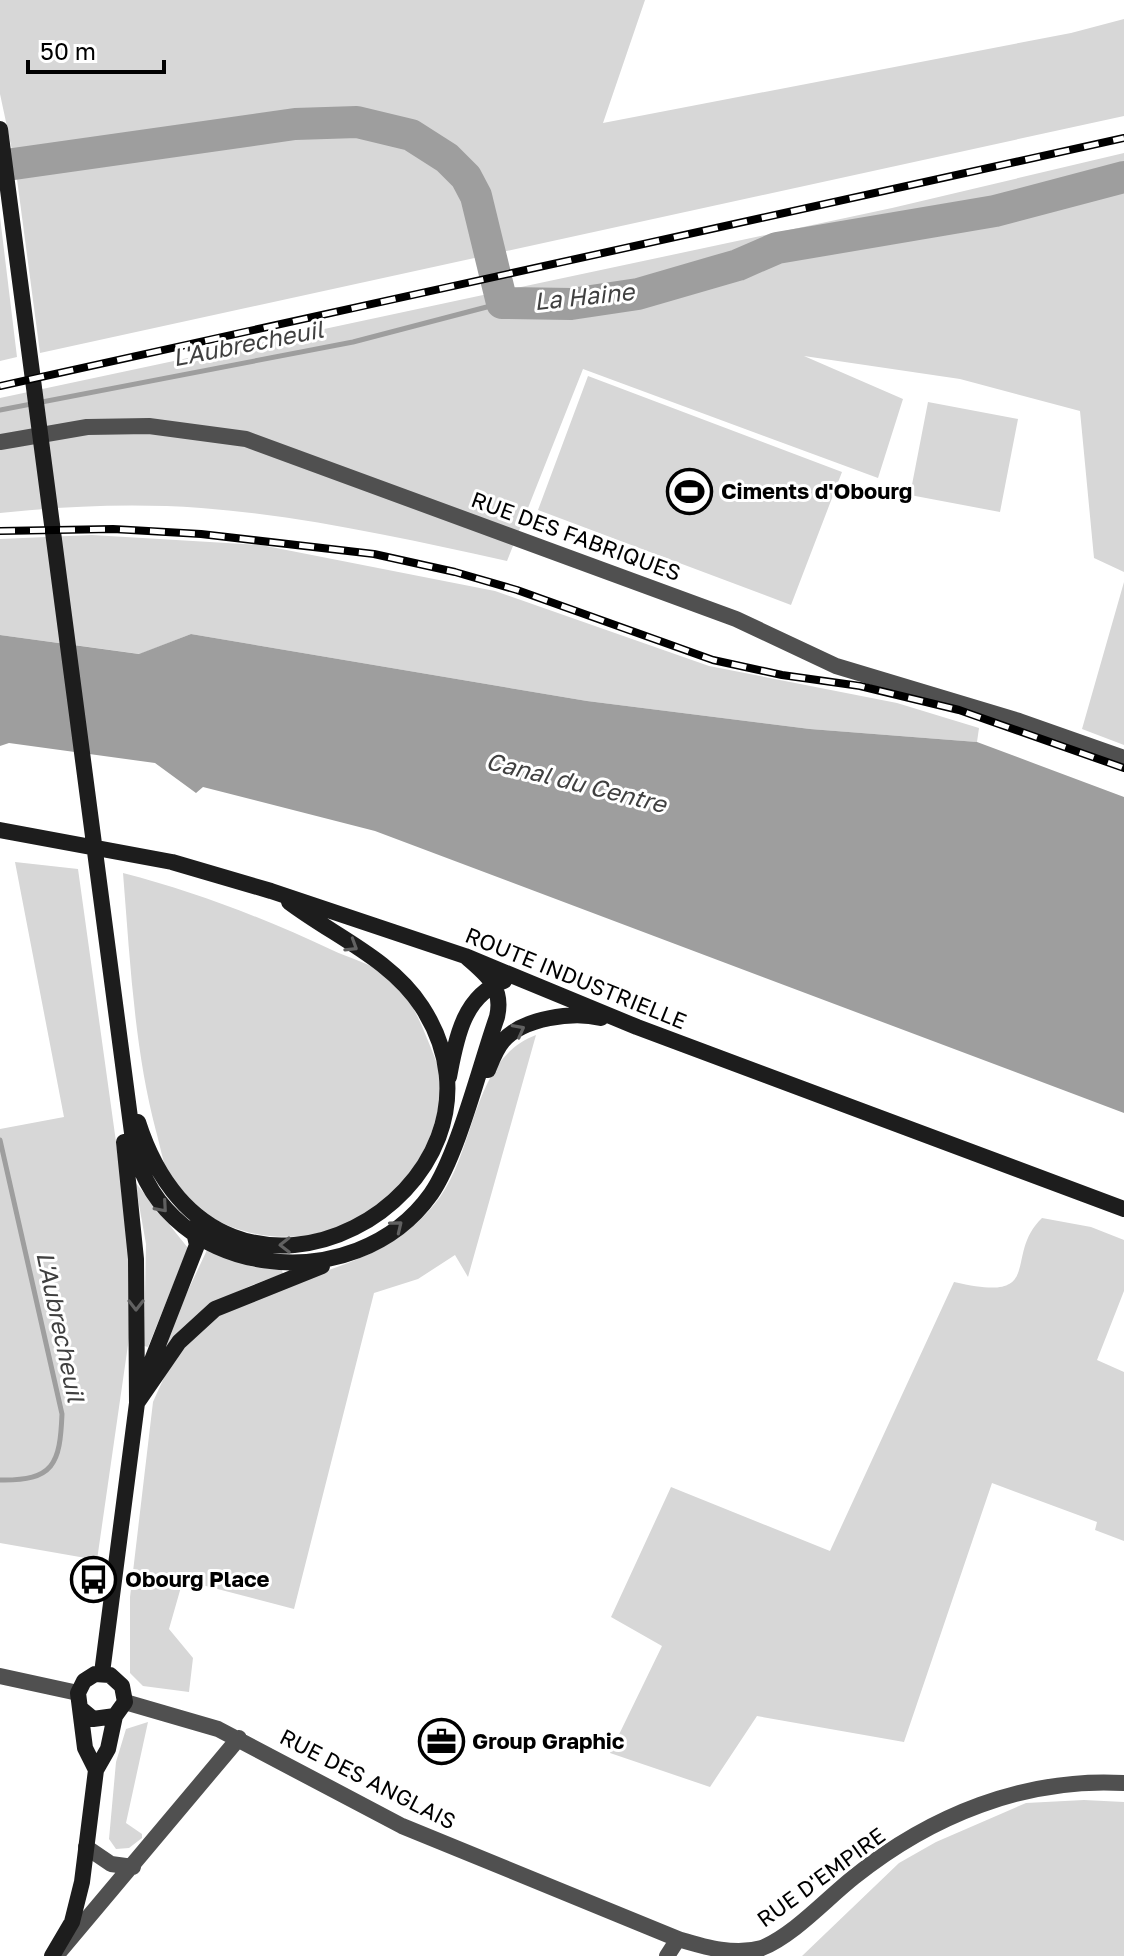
<svg xmlns="http://www.w3.org/2000/svg" width="1124" height="1956" font-family="'Golos Text',sans-serif">
	<style>
		.green { fill: #d7d7d7 }
		.water { fill: #9e9e9e }
		.lines { fill: none; stroke-linecap: round; stroke-linejoin: round }
		.stream { stroke: #9e9e9e; stroke-width: 5 }
		.river { stroke: #9e9e9e; stroke-width: 32 }
		.street { stroke: #505050; stroke-width: 16 }
		.secondary { stroke: #1d1d1d; stroke-width: 16 }
		.rail-casing { stroke: #000; stroke-width: 8 }
		.rail { stroke: #fff; stroke-width: 5; stroke-dasharray: 15; stroke-linecap: butt }
		.oneway { stroke: #616161 }
		.labels { text-anchor: middle; stroke-width: 6; stroke-linejoin: round; paint-order: stroke }
		.poi-label { font-size: 22px; font-weight: bold; fill: #000; stroke: #fff; text-anchor: start }
		.street-label { font-size: 22px; fill: #000; stroke: #fff }
		.water-label { font-size: 24px; font-style: italic; fill: #3f3f3f; stroke: #fff }
	</style>
	<rect width="100%" height="100%" fill="#fff"/>
	<path class="green" d="M 0,0 L 645,0 L 603,123 L 1071,33 L 1124,19 L 1124,116 L 40,353 L 15,164 L 0,94 Z
		M 1124,153 L 1124,572 L 1094,558 L 1080,411 L 960,379 L 804,356 L 903,399 L 878,478 L 583,369 L 507,561 C 406,539 305,516 201,508 C 134,503 66,506 0,513 L 0,398 L 892,208 Z
		M 0,217 L 17,357 L 0,361 Z
		M 588,376 L 842,472 L 791,605 L 538,510 Z
		M 928,402 L 1018,419 L 1000,512 L 910,495 Z
		M 92,535 L 261,545 L 495,591 L 709,666 L 897,703 L 979,728 L 977,742 L 810,729 L 587,701 L 191,634 L 140,654 L 0,635 L 0,539 Z
		M 1124,582 L 1124,745 L 1082,729 Z
		M 15,862 L 78,869 L 128,1228 L 130,1331 L 97,1560 L 0,1543 L 0,1129 L 64,1117 Z
		M 123,873 C 196,892 264,918 332,950 C 349,958 372,964 387,976 C 406,992 417,1013 426,1036 C 432,1051 442,1071 441,1088 C 433,1194 329,1265 229,1226 C 210,1218 178,1197 169,1177 C 163,1163 160,1145 156,1131 C 134,1047 130,959 123,873 Z
		M 536,1035 L 468,1277 L 455,1255 L 418,1279 L 374,1293 L 294,1609 L 183,1580 L 169,1629 L 193,1658 L 189,1692 L 143,1686 L 130,1673 L 130,1597 L 153,1402 C 162,1382 171,1360 186,1344 C 255,1267 376,1286 440,1197 C 476,1147 473,1058 536,1035 Z
		M 135,1182 L 188,1248 L 148,1347 L 144,1346 L 146,1244 Z
		M 1042,1218 L 1091,1227 L 1124,1240 L 1124,1291 L 1097,1360 L 1124,1372 L 1124,1541 L 1095,1530 L 1097,1522 L 992,1483 L 904,1742 L 757,1716 L 710,1787 L 610,1753 L 662,1646 L 611,1617 L 671,1487 L 830,1551 L 954,1282 C 1048,1304 1002,1256 1042,1218 Z
		M 207,1250 L 253,1267 L 282,1270 L 283,1274 C 233,1290 198,1309 164,1350 L 161,1348 Z
		M 148,1722 L 126,1823 L 142,1834 L 142,1838 L 129,1848 L 116,1849 L 109,1839 L 116,1762 L 126,1729 Z
		M 1084,1800 L 1124,1802 L 1124,1956 L 802,1956 L 899,1863 L 936,1842 L 1026,1803 Z"/>
	<path class="water" d="M 191,634 L 587,701 L 810,729 L 977,742 L 1124,797 L 1124,1113 L 375,831 L 203,787 L 196,793 L 155,763 L 9,743 L 0,746 L 0,635 L 139,654 Z"/>
	<g class="lines">
		<path class="stream" d="M 0,410 L 353,342 L 502,303
			M 0,1140 L 62,1414 C 60,1464 54,1481 0,1480"/>
		<path class="river" d="M 0,166 L 295,124 L 357,122 L 411,135 L 447,158 L 466,177 L 476,196 L 502,303 L 571,304 L 638,294 L 738,265 L 777,248 L 995,211 L 1124,177"/>
		<path class="street" d="M 0,442 L 87,427 L 149,426 L 246,439 L 736,619 L 836,666 L 1019,721 L 1124,758
			M 0,1676 L 78,1693
			M 125,1702 L 218,1729 L 402,1826 L 678,1939 C 705,1947 734,1956 762,1948 C 795,1934 825,1900 854,1877 C 930,1816 1025,1777 1124,1783
			M 86,1847 L 111,1864 L 133,1867
			M 60,1951 L 239,1738
			M 667,1956 L 678,1939"/>
		<path class="secondary" d="M 0,129 L 134,1148 C 167,1280 355,1301 431,1194 C 458,1155 480,1065 497,1017 C 504,987 486,974 465,956
			M 0,830 L 172,862 L 271,891 L 465,956 L 637,1027 L 1124,1209
			M 488,1070 C 492,1060 496,1049 503,1041 C 523,1018 573,1011 601,1018
			M 449,1077 C 456,1040 463,995 504,981
			M 138,1122 C 219,1376 539,1188 422,1007 C 391,959 334,936 289,902
			M 142,1386 L 197,1245 L 193,1228
			M 137,1403 L 179,1342 L 215,1309 L 322,1266
			M 102,1673 L 137,1403 L 136,1259 L 124,1142
			M 96,1770 L 108,1749 L 115,1716
			M 52,1956 L 72,1922 L 82,1882 L 96,1770 L 85,1748 L 78,1693 L 84,1681 L 95,1674 L 110,1675 L 122,1686 L 125,1702 L 115,1716 L 93,1719 L 81,1709"/>
		<defs>
			<path id="rail" d="M 0,386 L 1124,138
				M 0,531 L 113,529 L 201,534 L 374,554 L 455,572 L 517,590 L 713,660 L 782,675 L 860,686 L 959,710 L 1124,768"/>
		</defs>
		<use href="#rail" class="rail-casing"/>
		<use href="#rail" class="rail"/>
	</g>
	<defs><path id="oneway-chevron" d="M-2-3.5L2.5 0L-2 3.5" fill="none" stroke-width="1.6" stroke-linecap="round" stroke-linejoin="round" transform="scale(2)"/></defs>
	<g class="oneway">
		<use href="#oneway-chevron" transform="translate(352 946) rotate(32)"/>
		<use href="#oneway-chevron" transform="translate(519 1030) rotate(-28)"/>
		<use href="#oneway-chevron" transform="translate(162 1207) rotate(49)"/>
		<use href="#oneway-chevron" transform="translate(397 1226) rotate(-39)"/>
		<use href="#oneway-chevron" transform="translate(285 1245) rotate(179)"/>
		<use href="#oneway-chevron" transform="translate(136 1305) rotate(90)"/>
	</g>
	<defs>
		<symbol id="stadium-ring" viewBox="-11 -11 22 22"><circle r="9.5" fill="#fff" stroke="#000" stroke-width="1.5"/><path d="M0-5a6.5 5 0 1 0 0 10a6.5 5 0 1 0 0-10ZM-3.5-1.8h7v3.6h-7Z" fill="#000"/></symbol>
		<symbol id="bus-ring" viewBox="-11 -11 22 22"><circle r="9.5" fill="#fff" stroke="#000" stroke-width="1.5"/><path d="M-5-6H5V4H4V6H2V4H-2V6H-4V4H-5ZM-3.5-4V0h7V-4ZM-3.5 1.2v1.5H-2V1.2ZM2 1.2v1.5H3.5V1.2Z" fill="#000"/></symbol>
		<symbol id="office-ring" viewBox="-11 -11 22 22"><circle r="9.5" fill="#fff" stroke="#000" stroke-width="1.5"/><path d="M-6-3h4V-5.5h4V-3h4V5H-6ZM-1-4.5V-3h2v-1.5ZM-6 0V1H6V0Z" fill="#000"/></symbol>
	</defs>
	<g fill-rule="evenodd">
		<use href="#stadium-ring" x="664" y="466" width="51" height="51"/>
		<use href="#bus-ring" x="68" y="1554" width="51" height="51"/>
		<use href="#office-ring" x="416" y="1716" width="51" height="51"/>
	</g>
	<g class="labels">
		<g class="poi-label">
			<text x="721" y="499">Ciments d'Obourg</text>
			<text x="125" y="1587">Obourg Place</text>
			<text x="472" y="1749">Group Graphic</text>
		</g>
		<g class="street-label">
			<text transform="translate(576 536) rotate(20)" y="8">RUE DES FABRIQUES</text>
			<text transform="translate(576 978) rotate(22)" y="8">ROUTE INDUSTRIELLE</text>
			<text transform="translate(368 1779) rotate(27)" y="8">RUE DES ANGLAIS</text>
			<text transform="translate(821 1877) rotate(-36)" y="8">RUE D'EMPIRE</text>
		</g>
		<g class="water-label">
			<text transform="translate(584 297) rotate(-6)" y="8">La Haine</text>
			<text transform="translate(248 344) rotate(-11)" y="8">L'Aubrecheuil</text>
			<text transform="translate(576 783) rotate(14)" y="8">Canal du Centre</text>
			<text transform="translate(60 1327) rotate(78)" y="8">L'Aubrecheuil</text>
		</g>
	</g>
	<path d="M28 60v12h136v-12" fill="none" stroke="#000000" stroke-width="4"/>
	<text x="40" y="60" font-size="24" fill="#000000" stroke="#ffffff" stroke-width="6" paint-order="stroke">50 m</text>
</svg>
